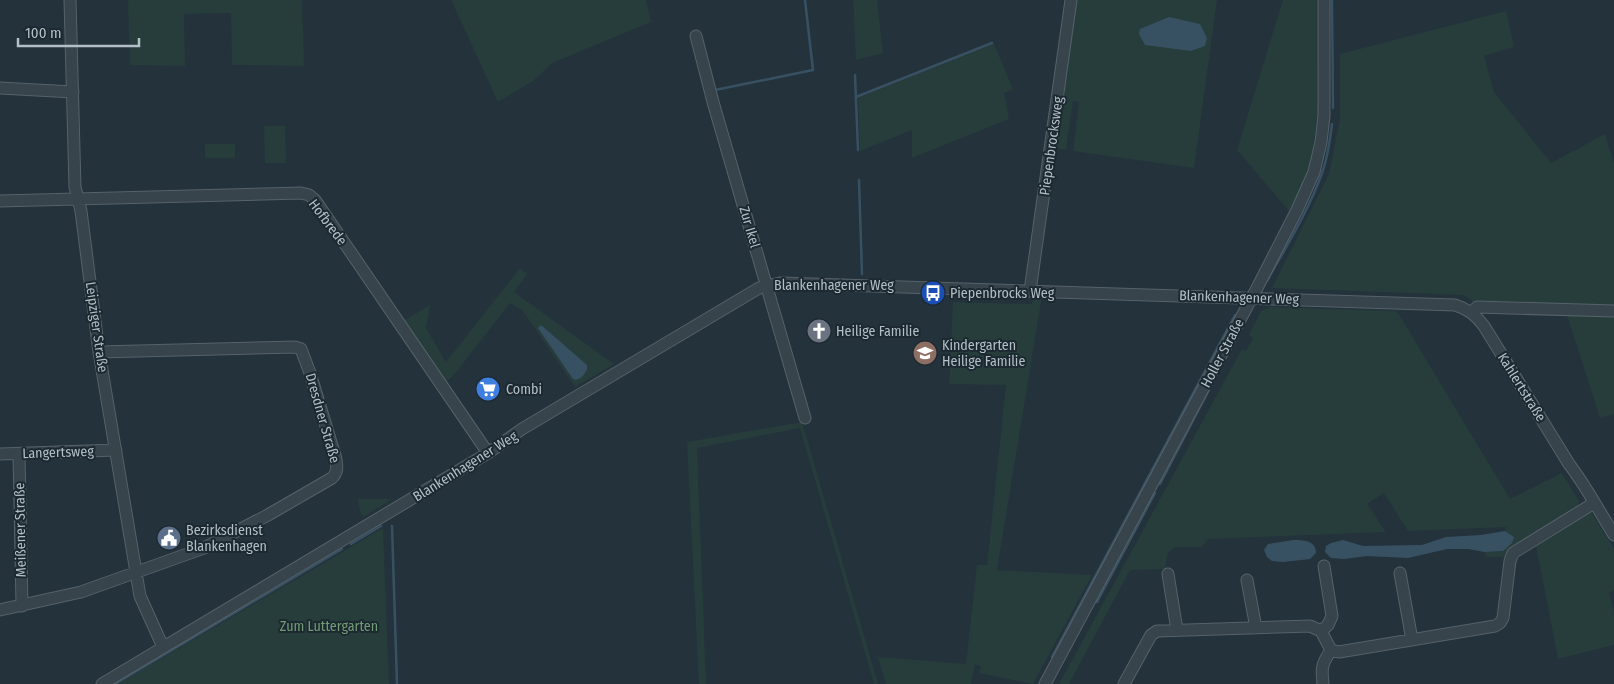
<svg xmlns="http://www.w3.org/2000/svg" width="1614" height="684" font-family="'Fira Sans Condensed',sans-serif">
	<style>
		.green { fill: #263d3b }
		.water { fill: #385162 }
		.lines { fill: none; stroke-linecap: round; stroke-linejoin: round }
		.stream { stroke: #385162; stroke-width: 2.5 }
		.minor-casing { stroke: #56626a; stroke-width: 13 }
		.minor { stroke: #37444c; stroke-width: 11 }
		.labels { text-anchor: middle; stroke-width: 4; stroke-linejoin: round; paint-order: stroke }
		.street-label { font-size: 14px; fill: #b3bfc7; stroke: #1d2931 }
		.poi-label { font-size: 14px; fill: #b3bfc7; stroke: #1d2931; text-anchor: start }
		.park-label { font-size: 14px; fill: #729d74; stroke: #1d2931 }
	</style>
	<rect width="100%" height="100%" fill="#24323c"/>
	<path class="green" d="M 128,0 L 302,0 L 304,66 L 232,65 L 231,13 L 184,14 L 185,66 L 130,65 Z
		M 451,0 L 646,0 L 651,22 L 552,63 L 533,81 L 498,102 Z
		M 853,0 L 877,0 L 883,53 L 856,60 Z
		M 1076,0 L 1217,0 L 1194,168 L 1073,151 L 1079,102 L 1073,101 L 1066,150 L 1055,148 Z
		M 1283,0 L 1317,0 L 1318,117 L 1309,170 L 1289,211 L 1237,150 Z
		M 1506,11 L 1514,47 L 1484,56 L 1494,92 L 1551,163 L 1605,134 L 1614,164 L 1614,307 L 1476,304 L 1464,295 L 1272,288 L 1329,174 L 1340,119 L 1340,54 Z
		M 994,44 L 1013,89 L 1004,93 L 1009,119 L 912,158 L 912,130 L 860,151 L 858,98 Z
		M 264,126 L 285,126 L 286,163 L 265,163 Z
		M 235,144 L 235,158 L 205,158 L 205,144 Z
		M 520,268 L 527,274 L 514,292 L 614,364 L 575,387 L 523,311 L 510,303 L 454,375 L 445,383 L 405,320 L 430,305 L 426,328 L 446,362 Z
		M 1033,296 L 1042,296 L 997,570 L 1092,575 L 1033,684 L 979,673 L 981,666 L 975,665 L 971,684 L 886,684 L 878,657 L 966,664 L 977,565 L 987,565 L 1006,385 L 949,384 L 953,302 L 1032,304 Z
		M 1270,307 L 1397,311 L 1510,499 L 1562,473 L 1579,501 L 1578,506 L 1509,550 L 1505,557 L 1486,557 L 1485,552 L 1502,551 L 1514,537 L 1505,531 L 1506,527 L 1408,531 L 1384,493 L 1367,504 L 1386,532 L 1208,539 L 1202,547 L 1175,547 L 1168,553 L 1165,569 L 1130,570 L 1069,684 L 1059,684 L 1242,349 L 1246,351 L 1253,338 L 1249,335 L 1261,311 Z
		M 1567,315 L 1614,316 L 1614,414 L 1600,418 Z
		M 802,422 L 878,684 L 874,684 L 800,428 L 697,448 L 706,684 L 699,684 L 687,442 Z
		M 358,499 L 390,499 L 391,500 L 363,517 L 360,512 Z
		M 1591,512 L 1614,549 L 1614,590 L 1609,593 L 1614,614 L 1614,645 L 1558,659 L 1536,546 Z
		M 383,528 L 389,684 L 118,684 L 356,544 Z"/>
	<path class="water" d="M 1169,17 L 1200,24 L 1207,38 L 1205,46 L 1191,51 L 1145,45 L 1139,34 L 1140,29 Z
		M 541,325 L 587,365 L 587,370 L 582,377 L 576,380 L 573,379 L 538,328 Z
		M 1505,531 L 1514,537 L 1512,543 L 1503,551 L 1485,552 L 1468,549 L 1447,549 L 1408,558 L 1367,556 L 1344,559 L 1331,558 L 1325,552 L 1326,546 L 1331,543 L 1343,540 L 1363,546 L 1422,545 L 1446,537 L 1481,535 Z
		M 1293,540 C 1303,540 1316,540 1316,553 L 1310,559 L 1283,562 L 1272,561 L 1267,557 L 1264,550 L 1268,544 Z"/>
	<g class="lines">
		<path class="stream" d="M 1332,0 L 1333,108
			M 855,75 L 858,150
			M 715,90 L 813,70 L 805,0
			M 856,97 L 992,43
			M 859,180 L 862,274
			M 1267,281 C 1286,247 1309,210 1322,173 C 1328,157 1330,140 1332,124
			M 1160,484 L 1212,384
			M 392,526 L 397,684
			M 351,544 L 381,526
			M 1097,602 L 1155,493
			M 1052,657 L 1235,315
			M 115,684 L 342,549"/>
		<defs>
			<path id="minor" d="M 70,0 L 75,187 L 81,211 L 99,352 L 140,596 L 163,647
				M 696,36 L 713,102 L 805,418
				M 0,88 L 73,92
				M 0,201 L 301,193 L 309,195 L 315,200 L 488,453
				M 1030,291 L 1071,0
				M 1472,312 L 1477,307 L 1614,311
				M 0,454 L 116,450
				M 19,454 L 22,606
				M 1400,573 L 1412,640
				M 1168,574 L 1177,630
				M 1247,580 L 1256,628
				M 0,610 L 81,592 L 204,548 L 268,515 L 332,478 C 338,472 337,467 336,459 L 310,373 L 301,349 L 295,347 L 99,352
				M 1321,631 L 1328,625 L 1332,616 L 1324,566
				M 1331,650 L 1339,652 L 1495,626 L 1500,623 L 1503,618 L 1510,561 L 1513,553 L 1594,503
				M 102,684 L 488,453 L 522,429 L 759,288 L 780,283 L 1455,305 C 1468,309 1476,315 1484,326 L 1569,464 C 1586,486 1599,511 1614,535
				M 1045,684 L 1257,288 L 1297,210 L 1314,172 L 1321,142 L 1324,116 L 1324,0
				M 1124,684 L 1151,635 L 1157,631 L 1310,626 L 1321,631 L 1331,650 C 1322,664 1321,667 1323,684"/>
		</defs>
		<use href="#minor" class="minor-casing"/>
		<use href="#minor" class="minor"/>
	</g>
	<defs>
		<symbol id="bus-disc" viewBox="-11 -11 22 22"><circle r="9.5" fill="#1a4fb4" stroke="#1d2931"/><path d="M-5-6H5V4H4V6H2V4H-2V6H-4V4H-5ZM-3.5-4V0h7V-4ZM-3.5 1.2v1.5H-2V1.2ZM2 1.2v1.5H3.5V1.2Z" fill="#fff"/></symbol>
		<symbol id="church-disc" viewBox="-11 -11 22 22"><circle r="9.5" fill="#6b7280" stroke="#1d2931"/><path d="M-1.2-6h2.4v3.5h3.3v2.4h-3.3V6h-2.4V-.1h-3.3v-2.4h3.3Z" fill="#fff"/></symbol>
		<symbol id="school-disc" viewBox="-11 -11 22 22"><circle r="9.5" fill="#8d6e63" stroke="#1d2931"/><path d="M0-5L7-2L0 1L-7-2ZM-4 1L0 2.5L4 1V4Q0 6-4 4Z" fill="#fff"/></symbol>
		<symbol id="supermarket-disc" viewBox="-11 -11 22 22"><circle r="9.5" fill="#3f7fe0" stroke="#1d2931"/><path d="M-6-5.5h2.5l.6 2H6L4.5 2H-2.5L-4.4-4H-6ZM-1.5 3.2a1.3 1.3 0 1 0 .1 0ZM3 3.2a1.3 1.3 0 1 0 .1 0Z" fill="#fff"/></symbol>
		<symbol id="civic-disc" viewBox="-11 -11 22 22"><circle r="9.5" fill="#5c6f8a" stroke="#1d2931"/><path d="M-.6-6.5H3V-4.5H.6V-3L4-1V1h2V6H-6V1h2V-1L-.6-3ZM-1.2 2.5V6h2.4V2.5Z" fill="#fff"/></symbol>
	</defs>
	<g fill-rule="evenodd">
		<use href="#bus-disc" x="919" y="279" width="28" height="28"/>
		<use href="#church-disc" x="805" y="317" width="28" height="28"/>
		<use href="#school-disc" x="911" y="339" width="28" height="28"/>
		<use href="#supermarket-disc" x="474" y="375" width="28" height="28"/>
		<use href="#civic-disc" x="155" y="524" width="28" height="28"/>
	</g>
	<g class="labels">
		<g class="street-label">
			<text transform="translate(1051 146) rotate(-82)" y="5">Piepenbrocksweg</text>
			<text transform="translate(328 222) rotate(53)" y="5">Hofbrede</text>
			<text transform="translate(750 227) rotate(74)" y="5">Zur Ikel</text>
			<text x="834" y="290">Blankenhagener Weg</text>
			<text transform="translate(1239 297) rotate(2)" y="5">Blankenhagener Weg</text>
			<text transform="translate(97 327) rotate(82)" y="5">Leipziger Straße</text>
			<text transform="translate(1222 353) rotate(-62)" y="5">Holler Straße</text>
			<text transform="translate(1522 387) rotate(58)" y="5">Kahlertstraße</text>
			<text transform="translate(323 418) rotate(74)" y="5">Dresdner Straße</text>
			<text transform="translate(58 452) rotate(-2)" y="5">Langertsweg</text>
			<text transform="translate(465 466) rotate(-32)" y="5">Blankenhagener Weg</text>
			<text transform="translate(20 530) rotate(-91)" y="5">Meißener Straße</text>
		</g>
		<g class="poi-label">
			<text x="950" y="298">Piepenbrocks Weg</text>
			<text x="836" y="336">Heilige Familie</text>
			<text x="942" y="350">Kindergarten<tspan x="942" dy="16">Heilige Familie</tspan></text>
			<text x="506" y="394">Combi</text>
			<text x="186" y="535">Bezirksdienst<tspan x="186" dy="16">Blankenhagen</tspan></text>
		</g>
		<g class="park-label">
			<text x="329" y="631">Zum Luttergarten</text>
		</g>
	</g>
	<path d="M18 38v8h121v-8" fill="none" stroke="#b3bfc7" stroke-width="2.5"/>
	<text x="25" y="38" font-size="15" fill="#b3bfc7" stroke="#1d2931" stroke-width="4" paint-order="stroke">100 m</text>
</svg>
